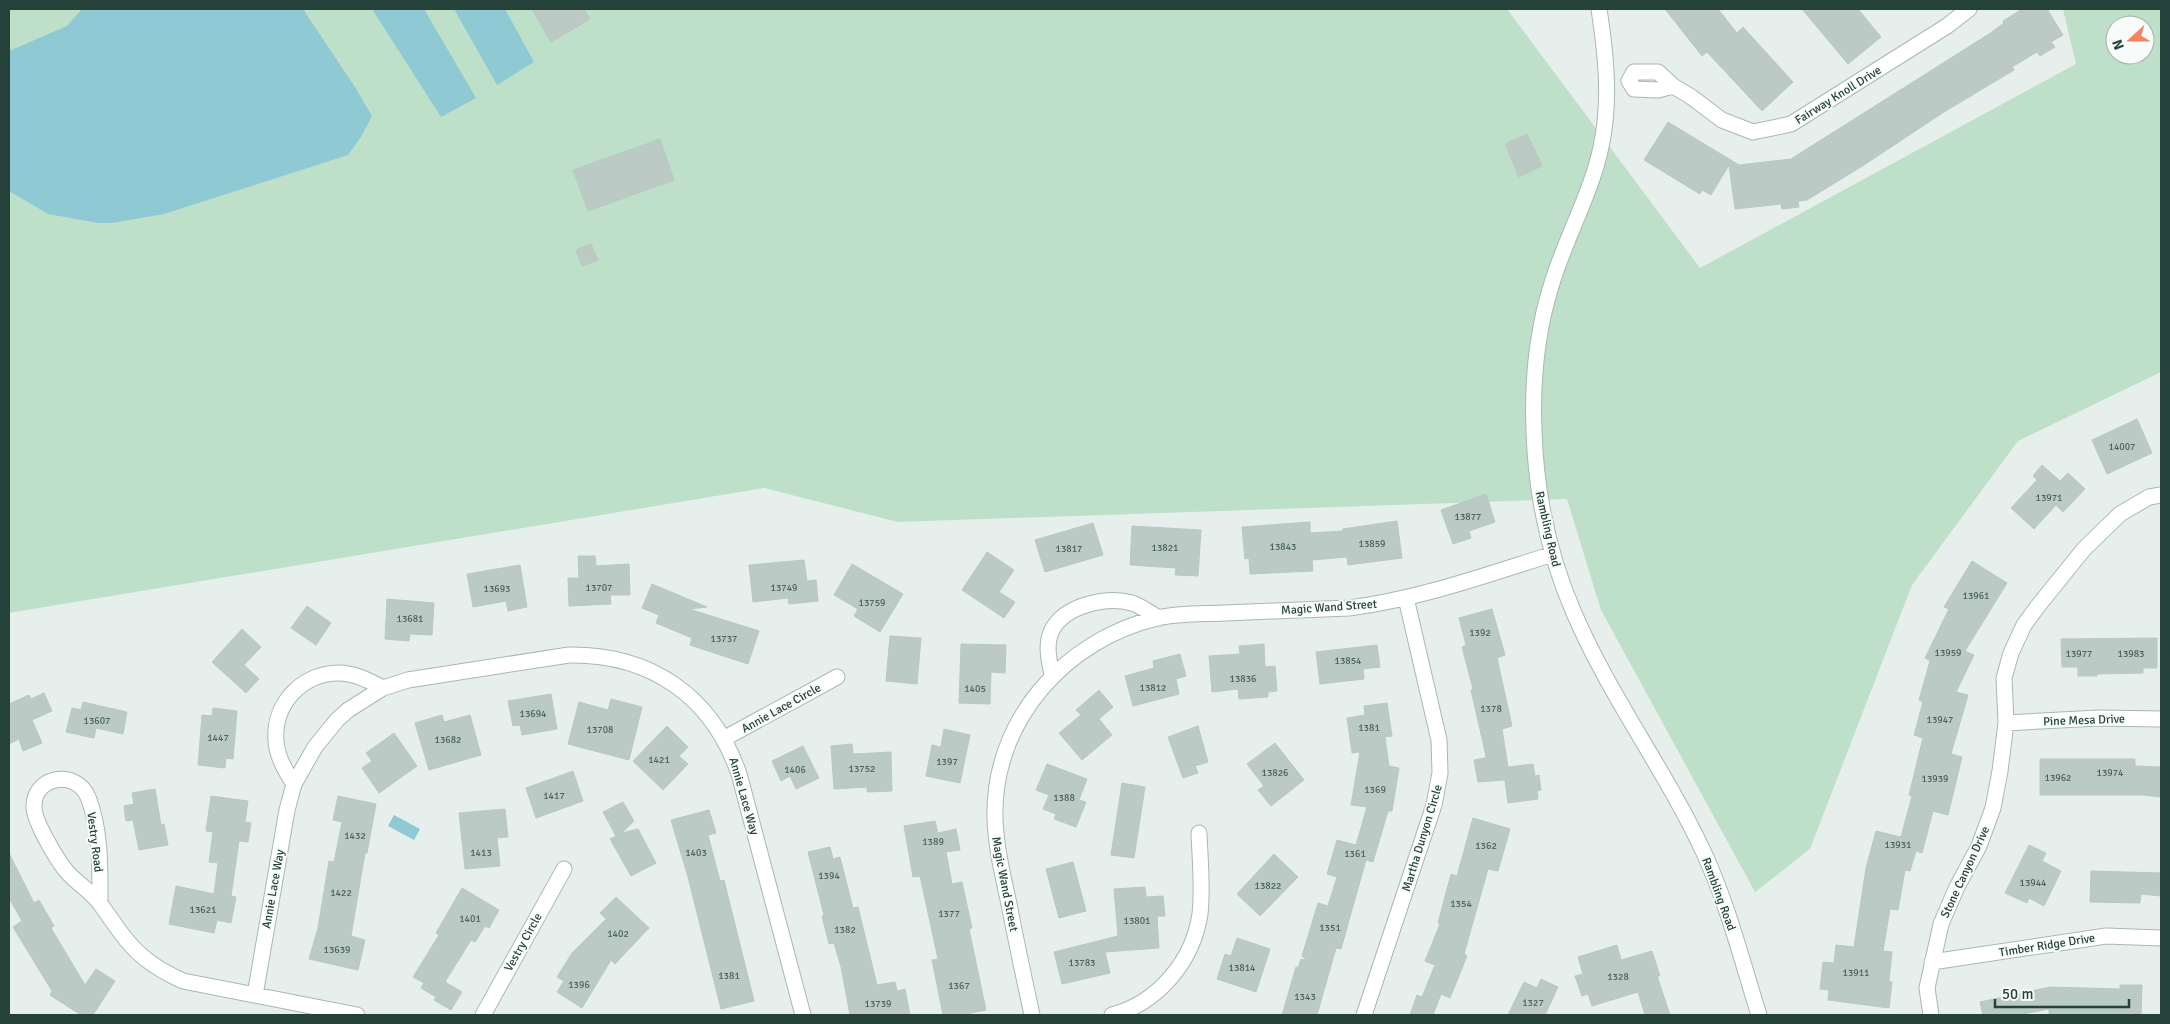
<svg xmlns="http://www.w3.org/2000/svg" width="2170" height="1024" font-family="Signika,sans-serif">
	<style>
		.green { fill: #bfe0c8; fill-rule: evenodd }
		.water { fill: #8ec9d4 }
		.building { fill: #bbcac4; stroke: #b8c9c2 }
		.lines { fill: none; stroke-linecap: round; stroke-linejoin: round }
		.minor-casing { stroke: #a8b8b2; stroke-width: 17 }
		.minor { stroke: #fff; stroke-width: 15 }
		.labels { text-anchor: middle; stroke-width: 4; stroke-linejoin: round; paint-order: stroke }
		.number-label { font-size: 10px; fill: #4a645c }
		.street-label { font-size: 12px; fill: #24423a; stroke: #f7fbf9 }
	</style>
	<rect width="100%" height="100%" fill="#e6efeb"/>
	<path class="green" d="M 9,9 L 1507,9 L 1700,268 L 2076,64 L 2063,9 L 2161,9 L 2161,372 L 2018,441 L 1912,585 L 1810,849 L 1755,892 L 1601,610 L 1567,499 L 898,522 L 764,488 L 9,613 ZM 2115,25 L 2145,25 L 2145,55 L 2115,55 Z"/>
	<path class="water" d="M 82,9 L 303,9 L 355,87 L 372,116 L 361,137 L 348,155 L 164,214 L 112,223 L 98,223 L 48,214 L 9,191 L 9,51 L 67,26 Z
		M 372,9 L 424,9 L 476,98 L 441,117 Z
		M 454,9 L 505,9 L 534,62 L 497,85 Z
		M 394,815 L 420,829 L 414,840 L 388,826 Z"/>
	<path class="building" d="M 532,9 L 584,9 L 590,19 L 551,42 Z
		M 1665,9 L 1718,9 L 1737,33 L 1743,27 L 1793,82 L 1762,111 L 1707,52 L 1702,56 Z
		M 1802,9 L 1858,9 L 1881,37 L 1848,64 Z
		M 2022,9 L 2047,9 L 2063,35 L 2051,42 L 2055,47 L 2040,56 L 2037,52 L 2012,67 L 2014,70 L 1944,112 L 1864,165 L 1807,200 L 1798,201 L 1799,207 L 1782,209 L 1781,204 L 1735,209 L 1729,165 L 1711,195 L 1702,190 L 1700,194 L 1644,160 L 1668,122 L 1739,165 L 1791,159 L 1989,34 L 2004,23 L 2003,21 Z
		M 1527,134 L 1542,166 L 1519,177 L 1505,144 Z
		M 660,139 L 674,180 L 588,211 L 573,170 Z
		M 591,244 L 598,260 L 582,266 L 576,250 Z
		M 2137,419 L 2152,453 L 2107,474 L 2092,440 Z
		M 2042,465 L 2060,481 L 2068,473 L 2085,489 L 2063,512 L 2056,505 L 2034,529 L 2011,508 L 2037,480 L 2033,476 Z
		M 1486,494 L 1495,522 L 1469,531 L 1471,538 L 1453,544 L 1441,510 Z
		M 1397,521 L 1402,558 L 1348,565 L 1347,557 L 1312,560 L 1313,571 L 1250,574 L 1249,558 L 1245,559 L 1242,527 L 1310,522 L 1310,533 L 1343,531 L 1343,529 Z
		M 1093,523 L 1103,555 L 1045,572 L 1035,540 Z
		M 1132,526 L 1201,530 L 1198,576 L 1175,575 L 1176,568 L 1130,565 Z
		M 987,552 L 1014,570 L 999,592 L 1015,602 L 1004,618 L 962,590 Z
		M 578,556 L 595,556 L 596,566 L 629,564 L 630,595 L 610,595 L 611,604 L 569,606 L 568,578 L 579,578 Z
		M 804,560 L 807,581 L 816,580 L 818,601 L 789,604 L 788,598 L 753,602 L 749,565 Z
		M 1972,561 L 2007,583 L 1965,651 L 1974,655 L 1956,692 L 1968,695 L 1951,754 L 1962,757 L 1948,815 L 1933,811 L 1922,853 L 1916,851 L 1910,871 L 1905,870 L 1898,910 L 1890,909 L 1883,951 L 1892,952 L 1889,981 L 1892,982 L 1889,1008 L 1828,1000 L 1829,990 L 1820,989 L 1823,962 L 1834,963 L 1836,945 L 1854,947 L 1866,868 L 1876,831 L 1901,837 L 1912,796 L 1909,795 L 1923,738 L 1914,735 L 1923,702 L 1919,700 L 1930,661 L 1925,658 L 1949,609 L 1944,607 Z
		M 852,564 L 903,594 L 880,632 L 854,616 L 858,609 L 834,595 Z
		M 520,565 L 527,607 L 508,611 L 506,601 L 473,607 L 467,574 Z
		M 652,584 L 707,607 L 689,609 L 759,631 L 748,664 L 690,645 L 692,638 L 656,623 L 659,615 L 642,608 Z
		M 387,599 L 434,603 L 432,635 L 410,634 L 409,641 L 385,639 Z
		M 307,606 L 331,623 L 316,645 L 291,628 Z
		M 1492,609 L 1505,655 L 1497,658 L 1512,726 L 1502,729 L 1508,767 L 1533,764 L 1535,776 L 1539,775 L 1541,790 L 1537,791 L 1538,799 L 1508,803 L 1505,780 L 1478,782 L 1474,760 L 1485,758 L 1486,756 L 1471,690 L 1473,689 L 1462,647 L 1466,645 L 1459,618 Z
		M 242,629 L 261,647 L 244,665 L 259,679 L 246,693 L 212,662 Z
		M 890,636 L 921,638 L 917,684 L 886,681 Z
		M 2157,638 L 2157,668 L 2143,668 L 2143,673 L 2097,674 L 2097,676 L 2078,676 L 2078,667 L 2062,667 L 2061,639 Z
		M 961,644 L 1006,645 L 1005,673 L 991,672 L 990,704 L 959,703 Z
		M 1264,644 L 1265,667 L 1275,666 L 1277,691 L 1268,692 L 1268,697 L 1239,699 L 1238,689 L 1212,692 L 1209,656 L 1240,654 L 1239,646 Z
		M 1377,645 L 1380,667 L 1363,669 L 1364,679 L 1320,684 L 1316,652 Z
		M 1180,654 L 1186,676 L 1176,679 L 1179,694 L 1133,706 L 1125,676 L 1154,668 L 1153,661 Z
		M 1099,690 L 1113,707 L 1099,719 L 1112,735 L 1082,760 L 1059,733 L 1081,715 L 1076,710 Z
		M 44,693 L 52,711 L 32,720 L 42,743 L 23,751 L 19,739 L 9,744 L 9,704 L 29,695 L 31,699 Z
		M 551,694 L 557,729 L 522,735 L 520,725 L 513,726 L 508,701 Z
		M 611,699 L 642,707 L 629,760 L 568,744 L 579,702 L 608,710 Z
		M 83,702 L 127,712 L 123,734 L 96,728 L 94,738 L 66,732 L 72,708 L 81,710 Z
		M 1387,703 L 1392,736 L 1385,737 L 1389,766 L 1399,768 L 1392,811 L 1388,811 L 1373,862 L 1366,860 L 1341,949 L 1336,948 L 1317,1015 L 1282,1015 L 1296,967 L 1298,968 L 1301,959 L 1307,961 L 1302,956 L 1318,903 L 1328,906 L 1337,877 L 1327,874 L 1337,840 L 1356,845 L 1367,807 L 1351,805 L 1360,752 L 1352,753 L 1347,718 L 1365,715 L 1364,706 Z
		M 213,708 L 237,711 L 233,759 L 226,758 L 225,768 L 198,765 L 202,715 L 212,716 Z
		M 442,715 L 444,722 L 470,715 L 481,755 L 429,770 L 415,723 Z
		M 667,726 L 688,747 L 679,756 L 688,764 L 663,790 L 633,761 Z
		M 1198,726 L 1208,762 L 1195,766 L 1198,773 L 1183,778 L 1168,737 Z
		M 944,729 L 970,735 L 960,783 L 926,776 L 932,745 L 941,747 Z
		M 394,733 L 417,766 L 379,793 L 362,768 L 372,761 L 366,753 Z
		M 1275,743 L 1304,780 L 1271,806 L 1258,790 L 1264,786 L 1247,764 Z
		M 852,744 L 853,754 L 891,752 L 892,791 L 867,792 L 867,787 L 834,789 L 831,746 Z
		M 803,746 L 819,778 L 796,789 L 790,776 L 781,781 L 772,761 Z
		M 2040,759 L 2135,759 L 2135,766 L 2161,767 L 2161,797 L 2143,795 L 2040,795 Z
		M 1047,764 L 1087,779 L 1079,800 L 1086,802 L 1076,827 L 1054,819 L 1056,814 L 1043,809 L 1049,795 L 1036,790 Z
		M 573,771 L 583,801 L 536,818 L 526,788 Z
		M 1122,783 L 1145,787 L 1134,858 L 1111,855 Z
		M 155,789 L 161,825 L 164,824 L 168,845 L 139,850 L 133,820 L 126,821 L 124,806 L 134,804 L 132,793 Z
		M 211,796 L 248,801 L 245,822 L 251,823 L 248,842 L 239,841 L 231,896 L 236,897 L 231,923 L 217,920 L 214,933 L 169,924 L 176,886 L 214,894 L 218,863 L 209,862 L 213,832 L 206,831 Z
		M 338,796 L 376,804 L 367,853 L 365,853 L 351,936 L 365,940 L 358,970 L 309,959 L 318,928 L 329,861 L 334,862 L 342,822 L 333,820 Z
		M 623,802 L 634,821 L 622,833 L 638,829 L 656,863 L 631,876 L 610,839 L 616,836 L 603,812 Z
		M 505,809 L 508,837 L 497,838 L 500,866 L 465,869 L 459,813 Z
		M 709,810 L 716,833 L 708,835 L 720,881 L 724,880 L 754,1001 L 721,1009 L 688,877 L 671,820 Z
		M 1473,818 L 1510,829 L 1498,871 L 1488,869 L 1464,954 L 1467,956 L 1450,998 L 1441,994 L 1433,1015 L 1410,1015 L 1417,995 L 1422,997 L 1435,965 L 1425,961 L 1440,924 L 1438,923 L 1451,874 L 1457,876 Z
		M 935,821 L 938,833 L 956,829 L 960,850 L 946,852 L 952,884 L 962,882 L 972,928 L 969,929 L 986,1010 L 961,1015 L 943,1015 L 932,960 L 938,959 L 920,876 L 913,877 L 904,826 Z
		M 2029,845 L 2046,853 L 2042,861 L 2061,871 L 2044,906 L 2029,898 L 2027,903 L 2005,893 Z
		M 830,847 L 833,859 L 840,857 L 853,908 L 858,907 L 877,985 L 895,982 L 897,991 L 905,989 L 910,1015 L 850,1015 L 841,967 L 834,943 L 829,944 L 822,916 L 824,915 L 808,852 Z
		M 9,853 L 34,903 L 39,900 L 54,926 L 51,928 L 85,985 L 96,969 L 115,981 L 93,1015 L 81,1015 L 50,995 L 52,991 L 13,927 L 22,921 L 9,898 Z
		M 1274,854 L 1298,877 L 1260,916 L 1237,894 Z
		M 1073,862 L 1086,911 L 1059,918 L 1046,869 Z
		M 2091,871 L 2161,873 L 2161,896 L 2141,894 L 2140,903 L 2090,902 Z
		M 1145,887 L 1146,897 L 1163,896 L 1165,916 L 1157,916 L 1159,948 L 1105,952 L 1110,973 L 1062,984 L 1054,952 L 1118,936 L 1114,889 Z
		M 462,888 L 499,910 L 489,928 L 485,926 L 475,942 L 471,940 L 445,982 L 462,992 L 451,1010 L 434,1000 L 436,997 L 421,988 L 424,983 L 413,977 L 439,935 L 436,933 Z
		M 616,897 L 649,928 L 615,964 L 611,960 L 582,1008 L 557,992 L 564,981 L 557,977 L 572,953 L 606,919 L 600,913 Z
		M 1237,938 L 1270,949 L 1256,992 L 1217,979 L 1225,954 L 1231,956 Z
		M 1617,945 L 1621,960 L 1652,951 L 1660,976 L 1657,976 L 1670,1015 L 1645,1015 L 1638,992 L 1592,1006 L 1588,994 L 1582,996 L 1575,976 L 1583,974 L 1578,957 Z
		M 1541,979 L 1558,987 L 1545,1015 L 1508,1015 L 1524,982 L 1537,988 Z
		M 2120,985 L 2142,985 L 2141,1015 L 2049,1015 L 2049,1009 L 2018,1015 L 1983,1015 L 1980,1002 L 2050,987 L 2120,989 Z"/>
	<g class="lines">
		<defs>
			<path id="minor" d="M 1599,9 C 1606,55 1611,101 1601,147 C 1591,194 1566,237 1552,283 C 1537,330 1532,382 1534,431 C 1536,493 1549,556 1574,613 C 1610,697 1666,771 1704,853 C 1728,905 1742,961 1759,1015
				M 1629,81 L 1634,72 L 1658,72 L 1673,86 L 1690,96 L 1722,120 L 1753,132 L 1791,124 L 1947,26 L 1969,9
				M 1629,81 L 1634,89 L 1658,90 L 1673,86
				M 1052,675 C 1049,660 1045,644 1052,630 C 1065,605 1107,596 1132,603 C 1141,606 1150,613 1159,618
				M 2006,723 L 2099,718 L 2161,719
				M 725,738 L 837,677
				M 294,784 C 285,771 277,757 276,741 C 273,704 302,673 339,673 C 355,673 369,681 383,688
				M 100,903 C 100,869 101,830 88,797 C 76,769 34,776 34,806 C 33,820 58,862 68,873 C 78,884 92,892 101,905 C 115,924 127,945 147,960 C 158,969 170,975 183,981 L 357,1015
				M 1932,962 L 2106,936 L 2161,938
				M 255,995 L 287,810 L 294,784 L 315,747 L 337,720 L 348,710 L 383,688 L 408,680 L 569,655 C 651,654 712,696 739,774 L 803,1015
				M 483,1015 L 564,869
				M 1032,1015 C 1024,978 1016,941 1009,904 C 1003,876 996,848 995,819 C 992,721 1065,640 1157,618 C 1178,613 1203,614 1225,613 C 1266,611 1308,610 1349,608 C 1419,599 1486,575 1553,554
				M 1112,1015 C 1158,1003 1193,961 1200,914 C 1203,888 1200,860 1199,833
				M 1364,1015 L 1434,805 L 1440,773 L 1439,740 L 1406,598
				M 1931,1015 L 1927,988 L 1941,924 L 1957,887 L 1979,846 L 1993,808 L 2000,771 L 2006,723 L 2004,678 L 2011,653 L 2024,625 L 2038,606 L 2084,549 L 2120,514 L 2149,497 L 2161,495"/>
		</defs>
		<use href="#minor" class="minor-casing"/>
		<use href="#minor" class="minor"/>
	</g>
	<g class="labels">
		<g class="number-label">
			<text x="2122" y="450">14007</text>
			<text x="2049" y="501">13971</text>
			<text x="1468" y="520">13877</text>
			<text x="1372" y="547">13859</text>
			<text x="1283" y="550">13843</text>
			<text x="1165" y="551">13821</text>
			<text x="1069" y="552">13817</text>
			<text x="599" y="591">13707</text>
			<text x="784" y="591">13749</text>
			<text x="497" y="592">13693</text>
			<text x="1976" y="599">13961</text>
			<text x="872" y="606">13759</text>
			<text x="410" y="622">13681</text>
			<text x="1480" y="636">1392</text>
			<text x="724" y="642">13737</text>
			<text x="1948" y="656">13959</text>
			<text x="2079" y="657">13977</text>
			<text x="2131" y="657">13983</text>
			<text x="1348" y="664">13854</text>
			<text x="1243" y="682">13836</text>
			<text x="1153" y="691">13812</text>
			<text x="975" y="692">1405</text>
			<text x="1491" y="712">1378</text>
			<text x="533" y="717">13694</text>
			<text x="1940" y="723">13947</text>
			<text x="97" y="724">13607</text>
			<text x="1369" y="731">1381</text>
			<text x="600" y="733">13708</text>
			<text x="218" y="741">1447</text>
			<text x="448" y="743">13682</text>
			<text x="659" y="763">1421</text>
			<text x="947" y="765">1397</text>
			<text x="862" y="772">13752</text>
			<text x="795" y="773">1406</text>
			<text x="1275" y="776">13826</text>
			<text x="2110" y="776">13974</text>
			<text x="2058" y="781">13962</text>
			<text x="1935" y="782">13939</text>
			<text x="1375" y="793">1369</text>
			<text x="554" y="799">1417</text>
			<text x="1064" y="801">1388</text>
			<text x="355" y="839">1432</text>
			<text x="933" y="845">1389</text>
			<text x="1898" y="848">13931</text>
			<text x="1486" y="849">1362</text>
			<text x="481" y="856">1413</text>
			<text x="696" y="856">1403</text>
			<text x="1355" y="857">1361</text>
			<text x="829" y="879">1394</text>
			<text x="2033" y="886">13944</text>
			<text x="1268" y="889">13822</text>
			<text x="341" y="896">1422</text>
			<text x="1461" y="907">1354</text>
			<text x="203" y="913">13621</text>
			<text x="949" y="917">1377</text>
			<text x="470" y="922">1401</text>
			<text x="1137" y="924">13801</text>
			<text x="1330" y="931">1351</text>
			<text x="845" y="933">1382</text>
			<text x="618" y="937">1402</text>
			<text x="337" y="953">13639</text>
			<text x="1082" y="966">13783</text>
			<text x="1242" y="971">13814</text>
			<text x="1856" y="976">13911</text>
			<text x="729" y="979">1381</text>
			<text x="1618" y="980">1328</text>
			<text x="579" y="988">1396</text>
			<text x="959" y="989">1367</text>
			<text x="1305" y="1000">1343</text>
			<text x="1533" y="1006">1327</text>
			<text x="878" y="1007">13739</text>
		</g>
		<g class="street-label">
			<text transform="translate(1838 95) rotate(-32)" y="4">Fairway Knoll Drive</text>
			<text transform="translate(1548 529) rotate(77)" y="4">Rambling Road</text>
			<text transform="translate(1329 607) rotate(-4)" y="4">Magic Wand Street</text>
			<text transform="translate(781 708) rotate(-29)" y="4">Annie Lace Circle</text>
			<text transform="translate(2084 720) rotate(-2)" y="4">Pine Mesa Drive</text>
			<text transform="translate(744 796) rotate(74)" y="4">Annie Lace Way</text>
			<text transform="translate(1422 838) rotate(-73)" y="4">Martha Dunyon Circle</text>
			<text transform="translate(95 842) rotate(83)" y="4">Vestry Road</text>
			<text transform="translate(1965 872) rotate(-65)" y="4">Stone Canyon Drive</text>
			<text transform="translate(1005 884) rotate(79)" y="4">Magic Wand Street</text>
			<text transform="translate(273 889) rotate(-80)" y="4">Annie Lace Way</text>
			<text transform="translate(1719 894) rotate(70)" y="4">Rambling Road</text>
			<text transform="translate(523 942) rotate(-61)" y="4">Vestry Circle</text>
			<text transform="translate(2047 945) rotate(-9)" y="4">Timber Ridge Drive</text>
		</g>
	</g>
	<rect width="2170" height="1024" fill="none" stroke="#24423a" stroke-width="20"/>
	<g transform="translate(2130 40) rotate(249)"><circle r="24" fill="#f7fbf9" stroke="#a3b1ad"/>
	<path d="M0-4L9 19L0 12L-9 19Z" fill="#f4845f"/>
	<text y="-8" font-size="14" font-weight="bold" text-anchor="middle" fill="#24423a">N</text>
	</g>
	<path d="M1995 999v8h134v-8" fill="none" stroke="#24423a" stroke-width="2.5"/>
	<text x="2002" y="999" font-size="15" fill="#24423a" stroke="#f7fbf9" stroke-width="4" paint-order="stroke">50 m</text>
</svg>
